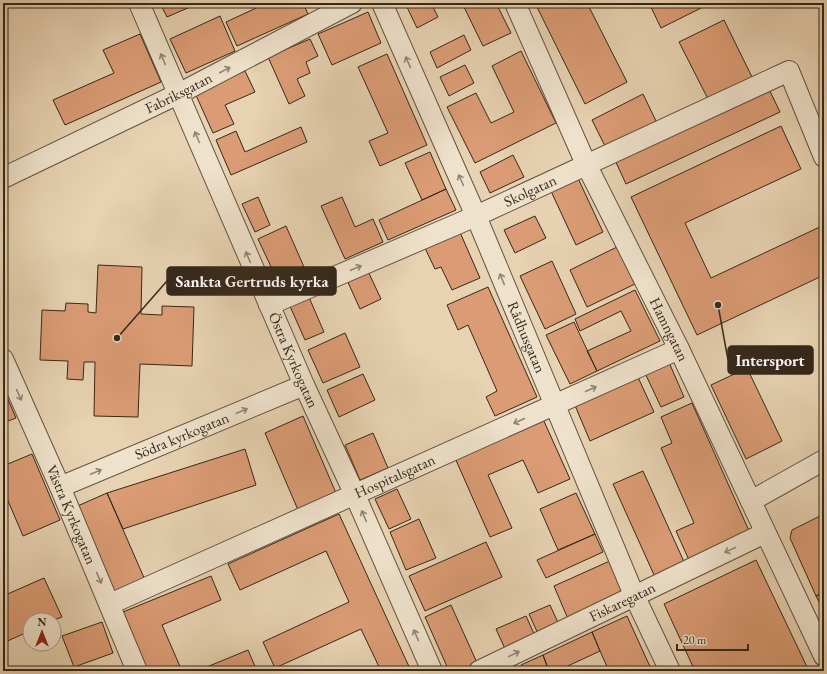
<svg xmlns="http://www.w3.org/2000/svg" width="827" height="674" font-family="'EB Garamond',serif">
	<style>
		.water { fill: #9db4b8; stroke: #737c79 }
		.building { fill: #db9c75; stroke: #34281b }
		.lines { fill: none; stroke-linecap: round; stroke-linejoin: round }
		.street-casing { stroke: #615240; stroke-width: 22 }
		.street { stroke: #efe2cc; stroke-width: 20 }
		.oneway { stroke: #928574 }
		.labels { text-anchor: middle; stroke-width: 3.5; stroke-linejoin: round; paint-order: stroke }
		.street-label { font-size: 15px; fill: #34281b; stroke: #efe2cc }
		.leader { fill: none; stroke: #34281b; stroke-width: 1.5 }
		.callout-dot { fill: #34281b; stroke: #efe2cc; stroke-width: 1.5 }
		.callout { fill: #34281b; stroke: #34281b; stroke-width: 1.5 }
		.callout-label { font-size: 16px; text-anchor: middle; font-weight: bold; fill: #fff }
	</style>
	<rect width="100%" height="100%" fill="#e7d2b1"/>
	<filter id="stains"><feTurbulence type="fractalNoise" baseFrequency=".005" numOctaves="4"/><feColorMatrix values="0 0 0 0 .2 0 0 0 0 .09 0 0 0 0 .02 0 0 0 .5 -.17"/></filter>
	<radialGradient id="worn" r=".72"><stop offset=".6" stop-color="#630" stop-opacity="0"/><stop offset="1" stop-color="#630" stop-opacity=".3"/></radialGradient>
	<path class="water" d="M 816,3 L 824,3 L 824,18 Z"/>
	<path class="building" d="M 160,3 L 188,3 L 190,7 L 167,17 Z
		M 267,3 L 303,3 L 308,14 L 237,46 L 226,22 Z
		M 405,3 L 431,3 L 438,17 L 417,28 Z
		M 462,3 L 496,3 L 511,33 L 483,46 Z
		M 545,3 L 587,3 L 627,82 L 585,104 L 537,7 Z
		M 649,3 L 704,3 L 705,6 L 661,28 Z
		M 368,12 L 381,43 L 332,65 L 318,34 Z
		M 220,16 L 235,51 L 186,73 L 170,39 Z
		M 724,20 L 752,77 L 708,99 L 679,42 Z
		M 140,34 L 161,82 L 65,125 L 53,100 L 114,73 L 103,50 Z
		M 464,35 L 471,50 L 437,68 L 430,52 Z
		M 310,39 L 318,56 L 306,62 L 310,73 L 297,79 L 305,96 L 289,104 L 268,57 Z
		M 521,51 L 556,123 L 475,163 L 447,107 L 476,93 L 491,123 L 514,112 L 492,66 Z
		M 387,54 L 427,145 L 380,166 L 369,141 L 388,133 L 358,67 Z
		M 465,65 L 474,83 L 449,96 L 440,77 Z
		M 245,71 L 255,92 L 225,105 L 234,124 L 213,133 L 195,93 Z
		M 767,85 L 780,112 L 626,184 L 614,158 Z
		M 643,94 L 657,123 L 606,148 L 592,120 Z
		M 781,126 L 801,169 L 685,223 L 711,278 L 824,225 L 824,275 L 697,335 L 631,197 Z
		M 301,127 L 307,142 L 231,175 L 216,140 L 236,131 L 245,152 Z
		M 430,152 L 446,189 L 422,200 L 405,163 Z
		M 513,155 L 524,177 L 490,193 L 480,172 Z
		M 577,176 L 603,232 L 576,245 L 550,189 Z
		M 446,189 L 456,210 L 388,240 L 379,220 Z
		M 258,197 L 270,225 L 255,232 L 242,204 Z
		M 342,197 L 355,227 L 373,219 L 383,242 L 345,259 L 321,206 Z
		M 535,216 L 546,238 L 515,253 L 504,230 Z
		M 286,226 L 308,276 L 281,288 L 258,239 Z
		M 459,230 L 480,278 L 452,290 L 441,267 L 435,269 L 424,246 Z
		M 617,247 L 635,284 L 587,307 L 570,270 Z
		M 552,261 L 576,314 L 545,329 L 520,276 Z
		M 98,265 L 142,267 L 141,314 L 162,315 L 162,306 L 194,307 L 192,366 L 140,364 L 138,417 L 94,416 L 95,362 L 84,362 L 83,380 L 67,379 L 68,361 L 40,360 L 42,310 L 65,311 L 66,303 L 88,304 L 88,312 L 96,313 Z
		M 367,269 L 381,299 L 360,309 L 346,278 Z
		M 488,287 L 537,397 L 495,416 L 486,397 L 497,391 L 468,325 L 458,330 L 447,305 Z
		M 635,290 L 660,341 L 597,371 L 587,351 L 631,331 L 621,311 L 580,331 L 575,319 Z
		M 308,295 L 324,332 L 305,340 L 289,304 Z
		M 574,322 L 597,371 L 570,384 L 546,335 Z
		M 345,333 L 360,367 L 323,383 L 308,350 Z
		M 668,360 L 684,397 L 661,407 L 644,371 Z
		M 747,368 L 782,441 L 746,459 L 711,385 Z
		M 363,374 L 375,400 L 339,417 L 327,390 Z
		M 637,375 L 654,412 L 590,441 L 574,403 Z
		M 3,388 L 16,418 L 3,423 Z
		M 692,403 L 750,533 L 689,560 L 676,531 L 694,523 L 661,448 L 672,443 L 661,417 Z
		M 303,416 L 336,493 L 298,510 L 265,433 Z
		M 543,419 L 570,479 L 538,493 L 523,460 L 488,475 L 512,528 L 490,537 L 455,458 Z
		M 373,433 L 388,468 L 360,480 L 345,445 Z
		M 245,449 L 256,485 L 123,529 L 107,493 Z
		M 32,454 L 60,520 L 23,536 L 3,489 L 3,466 Z
		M 643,471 L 685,564 L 655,577 L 613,484 Z
		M 397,489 L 411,519 L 389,529 L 375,499 Z
		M 107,493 L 145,580 L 110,594 L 73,508 Z
		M 576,493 L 595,534 L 558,550 L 540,509 Z
		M 339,514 L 411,671 L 381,671 L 361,629 L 275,668 L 263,642 L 349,602 L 326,551 L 240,590 L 228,564 Z
		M 824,514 L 824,592 L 816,596 L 790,538 L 792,530 Z
		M 419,519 L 436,558 L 406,570 L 390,532 Z
		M 595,534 L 603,552 L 546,578 L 537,560 Z
		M 486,542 L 502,577 L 425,611 L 409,576 Z
		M 612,560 L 626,592 L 568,619 L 554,586 Z
		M 756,560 L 809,671 L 695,671 L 664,604 Z
		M 211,576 L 221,600 L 162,625 L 182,671 L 147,671 L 123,612 Z
		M 44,578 L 62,617 L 54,620 L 30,620 L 30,631 L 3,643 L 3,596 Z
		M 824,592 L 824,612 L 816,596 Z
		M 451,605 L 478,665 L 463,671 L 449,671 L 425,617 Z
		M 550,605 L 560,627 L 539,636 L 529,614 Z
		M 526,616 L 536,638 L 506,651 L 496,629 Z
		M 627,616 L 652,671 L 609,671 L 600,651 L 592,632 Z
		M 102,622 L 113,653 L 74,667 L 62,636 Z
		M 592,632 L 600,651 L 557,671 L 549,671 L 543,655 Z
		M 248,650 L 257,671 L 197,671 Z
		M 543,655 L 549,671 L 524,671 L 521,665 Z"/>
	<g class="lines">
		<defs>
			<g id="street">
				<path id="s1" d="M 139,3 L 304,385 L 355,495 L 432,671"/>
				<path id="s2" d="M 382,3 L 476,216 L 634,595 L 670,671"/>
				<path id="s3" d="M 515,3 L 586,164 L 679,349 L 824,656"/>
				<path id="s4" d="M 3,178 L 178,94 L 352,3"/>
				<path id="s5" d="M 269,305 L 476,216 L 789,71 L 824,157"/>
				<path id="s6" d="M 3,359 L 60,487 L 137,671"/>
				<path id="s7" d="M 60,487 L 304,385"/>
				<path d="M 751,501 L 824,460"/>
				<path id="s8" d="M 110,604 L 679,349"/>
				<path id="s9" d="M 479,671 L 765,533"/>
			</g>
		</defs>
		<use href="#street" class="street-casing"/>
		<use href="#street" class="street"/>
	</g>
	<defs><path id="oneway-shaft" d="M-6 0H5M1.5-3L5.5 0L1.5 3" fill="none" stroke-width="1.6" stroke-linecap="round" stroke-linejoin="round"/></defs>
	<g class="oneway">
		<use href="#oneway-shaft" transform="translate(163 59) rotate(-113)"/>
		<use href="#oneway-shaft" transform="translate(408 62) rotate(-114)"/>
		<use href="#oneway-shaft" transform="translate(225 70) rotate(-28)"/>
		<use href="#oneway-shaft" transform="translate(197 137) rotate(-113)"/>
		<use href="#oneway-shaft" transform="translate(461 180) rotate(-114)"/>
		<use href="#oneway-shaft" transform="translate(248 257) rotate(-113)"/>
		<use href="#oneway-shaft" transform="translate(356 268) rotate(-23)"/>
		<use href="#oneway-shaft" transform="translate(502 279) rotate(-112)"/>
		<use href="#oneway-shaft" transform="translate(591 389) rotate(-24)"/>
		<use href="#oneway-shaft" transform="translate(19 395) rotate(66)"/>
		<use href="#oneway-shaft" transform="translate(242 411) rotate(-23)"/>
		<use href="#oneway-shaft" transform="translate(519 421) rotate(156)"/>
		<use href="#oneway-shaft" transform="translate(96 472) rotate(-23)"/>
		<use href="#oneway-shaft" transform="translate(364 516) rotate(-113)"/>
		<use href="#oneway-shaft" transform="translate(730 550) rotate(155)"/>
		<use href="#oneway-shaft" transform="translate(99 578) rotate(67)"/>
		<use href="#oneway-shaft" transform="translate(416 635) rotate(-113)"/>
		<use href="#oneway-shaft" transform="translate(514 654) rotate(-26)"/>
	</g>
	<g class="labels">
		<g class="street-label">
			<text dy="5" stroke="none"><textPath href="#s4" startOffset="195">Fabriksgatan</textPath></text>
			<text dy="5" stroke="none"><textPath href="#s5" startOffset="285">Skolgatan</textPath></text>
			<text dy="5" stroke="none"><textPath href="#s3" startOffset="361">Hamngatan</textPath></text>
			<text dy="5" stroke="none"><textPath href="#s2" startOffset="364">Rådhusgatan</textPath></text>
			<text dy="5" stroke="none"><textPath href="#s1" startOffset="389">Östra Kyrkogatan</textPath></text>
			<text dy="5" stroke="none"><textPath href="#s7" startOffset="132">Södra kyrkogatan</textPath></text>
			<text dy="5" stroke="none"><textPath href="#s8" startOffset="312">Hospitalsgatan</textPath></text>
			<text dy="5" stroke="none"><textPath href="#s6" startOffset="170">Västra Kyrkogatan</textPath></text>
			<text dy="5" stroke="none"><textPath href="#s9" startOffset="159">Fiskaregatan</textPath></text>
		</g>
	</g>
	<path class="leader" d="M117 338L167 281M718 305L728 360"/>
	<g class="callout-dot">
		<circle cx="117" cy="338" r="4"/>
		<circle cx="718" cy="305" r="4"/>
	</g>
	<g class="callout">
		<rect x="167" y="267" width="169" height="28" rx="4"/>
		<rect x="728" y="346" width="85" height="28" rx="4"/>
	</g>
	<g class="callout-label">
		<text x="252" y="287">Sankta Gertruds kyrka</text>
		<text x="770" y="366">Intersport</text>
	</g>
	<rect width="827" height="674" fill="none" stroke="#e7d2b1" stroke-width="16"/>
	<rect x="4" y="4" width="819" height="666" fill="none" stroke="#34281b" stroke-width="2"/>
	<rect x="8" y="8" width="811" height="658" fill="none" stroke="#34281b"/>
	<g transform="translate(42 632)"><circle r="19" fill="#efe2cc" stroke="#a49885"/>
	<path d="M0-3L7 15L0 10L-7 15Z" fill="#8f2418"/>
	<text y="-6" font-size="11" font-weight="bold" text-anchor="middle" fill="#34281b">N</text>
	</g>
	<path d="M677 644v6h71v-6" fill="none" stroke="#34281b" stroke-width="2"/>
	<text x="683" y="644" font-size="12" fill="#34281b" stroke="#efe2cc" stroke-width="3" paint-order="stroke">20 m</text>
	<rect width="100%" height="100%" filter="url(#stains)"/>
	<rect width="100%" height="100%" fill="url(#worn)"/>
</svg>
